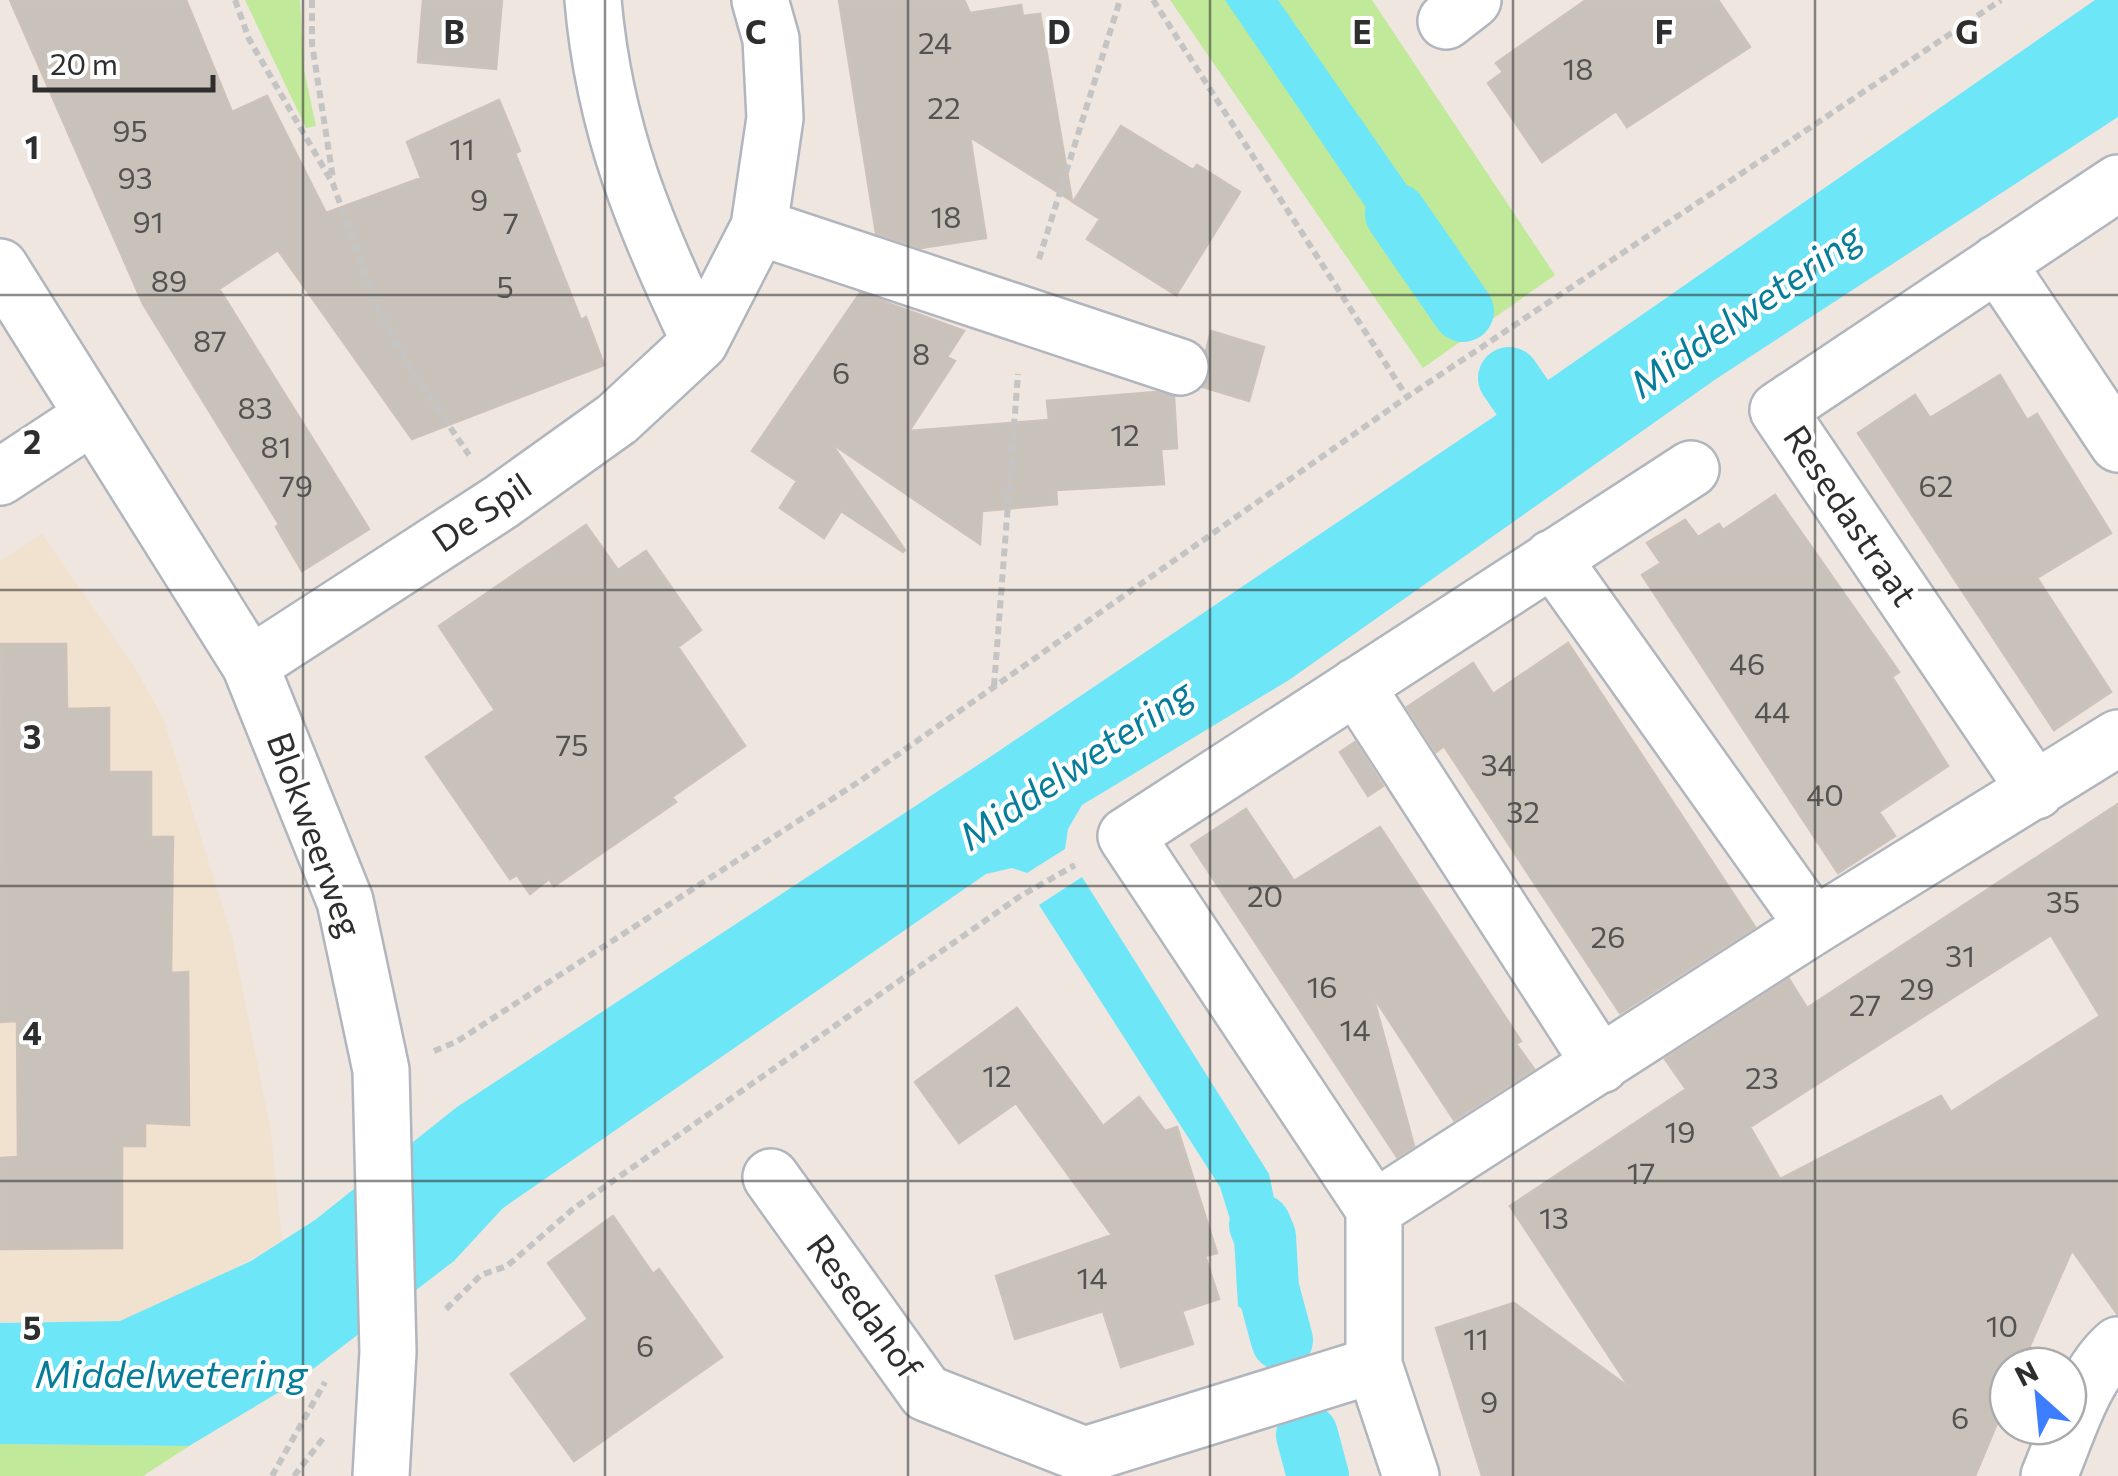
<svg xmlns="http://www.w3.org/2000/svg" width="2118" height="1476" font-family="Commissioner,sans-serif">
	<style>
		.education { fill: #f1e1cf }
		.green { fill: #c0e999 }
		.water { fill: #6de6f7 }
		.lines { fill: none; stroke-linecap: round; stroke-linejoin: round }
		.canal { stroke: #6de6f7; stroke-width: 62 }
		.building { fill: #c8c2bb; stroke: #ccc2b9; stroke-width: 2.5; fill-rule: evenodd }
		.minor-casing { stroke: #b0b5be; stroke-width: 60 }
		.path { stroke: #c4c4c4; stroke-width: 6; stroke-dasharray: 8 5; stroke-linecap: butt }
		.minor { stroke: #fff; stroke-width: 55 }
		.grid { fill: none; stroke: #2e2e2e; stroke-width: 2.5; stroke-opacity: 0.55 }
		.labels { text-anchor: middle; stroke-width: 8; stroke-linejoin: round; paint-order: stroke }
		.number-label { font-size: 30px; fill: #545351 }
		.street-label { font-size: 35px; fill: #2e2e2e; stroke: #fff }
		.water-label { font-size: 38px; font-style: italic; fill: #067d9b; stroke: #fff }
		.grid-label { font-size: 32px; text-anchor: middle; font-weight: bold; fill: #2e2e2e; stroke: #fff; stroke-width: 8; stroke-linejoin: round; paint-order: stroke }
	</style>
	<rect width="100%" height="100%" fill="#efe6e0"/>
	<path class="education" d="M 42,534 L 134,666 L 164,720 L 232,936 L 271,1132 L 282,1241 L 198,1289 L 120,1321 L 0,1323 L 0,561 Z"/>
	<path class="green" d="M 245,0 L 300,0 L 304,70 L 316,126 L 306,128 Z
		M 1170,0 L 1372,0 L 1555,275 L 1423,368 Z
		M 0,1444 L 189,1446 L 143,1476 L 0,1476 Z"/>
	<path class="water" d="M 1225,0 L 1278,0 L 1468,273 L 1427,297 Z
		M 2095,0 L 2118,0 L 2118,117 L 1716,379 L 1289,680 L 1082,805 L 1068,829 L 1065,849 L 1027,873 L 1012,868 L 986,874 L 503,1208 L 454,1261 L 296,1382 L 189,1446 L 0,1444 L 0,1323 L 120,1321 L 251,1261 L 315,1220 L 457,1107 L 993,755 L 1551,378 Z
		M 1082,877 L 1269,1174 L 1281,1231 L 1279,1298 L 1270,1313 L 1253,1317 L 1238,1306 L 1235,1235 L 1220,1187 L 1039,905 Z"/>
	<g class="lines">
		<path class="canal" d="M 1396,214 L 1463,311
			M 1509,378 L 1555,445
			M 1260,1225 L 1265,1237 L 1268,1288 L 1282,1340
			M 1307,1435 L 1318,1476"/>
	</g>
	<path class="building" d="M 10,0 L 186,0 L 232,112 L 267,96 L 326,213 L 421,178 L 407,142 L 499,100 L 520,151 L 515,153 L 581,320 L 586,317 L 604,365 L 412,439 L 278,250 L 219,289 L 369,529 L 302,571 L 276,527 L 279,524 L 143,304 Z
		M 423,0 L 502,0 L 496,69 L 418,62 Z
		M 839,0 L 964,0 L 970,13 L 1021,5 L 1023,16 L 1040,14 L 1072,201 L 970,137 L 986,238 L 921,248 L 876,233 Z
		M 1586,0 L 1718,0 L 1750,47 L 1627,127 L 1616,111 L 1542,162 L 1488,83 L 1503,72 L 1496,63 Z
		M 1121,126 L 1193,170 L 1197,165 L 1240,192 L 1176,295 L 1087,239 L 1100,219 L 1073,202 Z
		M 860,293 L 964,331 L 947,357 L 955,361 L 909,431 L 1049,420 L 1047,401 L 1156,392 L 1174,397 L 1177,448 L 1161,449 L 1164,484 L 1056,490 L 1057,504 L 982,511 L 980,544 L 831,443 L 905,550 L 903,552 L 841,511 L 824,538 L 780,508 L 797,481 L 752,451 Z
		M 1211,331 L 1264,347 L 1249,401 L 1203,387 L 1210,376 L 1206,351 Z
		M 2000,375 L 2027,420 L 2037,414 L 2111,533 L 2037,578 L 2111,692 L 2054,730 L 1858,433 L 1915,395 L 1930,418 Z
		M 1775,495 L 1899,672 L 1892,677 L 1948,766 L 1879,812 L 1895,836 L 1838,873 L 1642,575 L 1661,563 L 1647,543 L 1685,520 L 1698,537 L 1719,524 L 1723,530 Z
		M 586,525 L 618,570 L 646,551 L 701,630 L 678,647 L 745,746 L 672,797 L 676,802 L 554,886 L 549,879 L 530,894 L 517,875 L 510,879 L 426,757 L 495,710 L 439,626 Z
		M 1568,643 L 1755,927 L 1620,1013 L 1444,746 L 1436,752 L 1407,707 L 1473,663 L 1493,694 Z
		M 1,644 L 66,644 L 67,709 L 109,708 L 109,772 L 151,772 L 151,837 L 173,837 L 171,973 L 188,972 L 189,1125 L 145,1123 L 145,1146 L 122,1146 L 122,1248 L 0,1249 L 0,1158 L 18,1157 L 17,1021 L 0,1022 Z
		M 1355,742 L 1383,786 L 1368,796 L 1340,752 Z
		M 2118,804 L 2118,1315 L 2072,1250 L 2021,1366 L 2008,1366 L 2008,1397 L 1975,1476 L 1482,1476 L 1436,1328 L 1514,1303 L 1630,1388 L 1510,1206 L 1686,1089 L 1665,1059 L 1789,979 L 1807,1008 ZM 2051,935 L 2100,1016 L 1951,1112 L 1941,1096 L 1780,1179 L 1750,1127 Z
		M 1246,809 L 1294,881 L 1380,827 L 1521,1041 L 1516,1044 L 1534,1069 L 1454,1120 L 1373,996 L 1414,1146 L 1397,1157 L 1191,845 Z
		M 1017,1008 L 1103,1126 L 1139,1097 L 1165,1131 L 1177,1127 L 1217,1253 L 1205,1256 L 1219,1299 L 1182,1311 L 1193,1344 L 1121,1367 L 1103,1311 L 1015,1339 L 996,1276 L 1112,1235 L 1016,1103 L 959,1143 L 915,1082 Z
		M 613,1216 L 653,1274 L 659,1269 L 722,1357 L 574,1461 L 511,1374 L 588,1319 L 548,1263 Z"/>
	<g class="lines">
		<defs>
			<path id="minor" d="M 593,0 C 604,129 645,227 700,342
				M 1446,21 L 1473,0
				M 759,227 L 1180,367
				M 1997,263 L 2118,444
				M 0,267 L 250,665 L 345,901 L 381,1070 L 388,1352 L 381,1476
				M 0,477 L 91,417
				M 1552,558 L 1814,926
				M 250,665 L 501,502 L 617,419 L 700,342 L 759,227 L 775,118 L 771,39 L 760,0
				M 1356,686 L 1601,1065
				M 2036,791 L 1778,410 L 2118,183
				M 771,1177 L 926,1393 L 1085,1455 L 1374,1365
				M 1374,1209 L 1814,926 L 2118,738
				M 1411,1476 L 1374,1365 L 1374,1209 L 1126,836 L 1691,469
				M 2049,1476 C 2067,1434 2083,1375 2118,1345"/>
		</defs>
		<use href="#minor" class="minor-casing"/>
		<path class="path" d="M 235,0 L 249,39 L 333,184 L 377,307 L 412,371 L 469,455
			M 312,0 L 312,44 L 333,178
			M 1153,0 L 1407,397
			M 1039,259 L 1120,0
			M 994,686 L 1018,374
			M 434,1051 L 456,1042 L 860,781 L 1407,397 L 2001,0
			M 446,1309 L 481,1275 L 507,1266 L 573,1209 L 1019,897 L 1075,865
			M 272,1476 L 325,1382
			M 294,1476 L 324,1437"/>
		<use href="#minor" class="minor"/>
	</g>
	<path class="grid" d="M 303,0 L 303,1476M 605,0 L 605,1476M 908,0 L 908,1476M 1210,0 L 1210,1476M 1513,0 L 1513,1476M 1815,0 L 1815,1476M 0,295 L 2118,295M 0,590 L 2118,590M 0,886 L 2118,886M 0,1181 L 2118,1181"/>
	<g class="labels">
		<g class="number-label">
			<text x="935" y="54">24</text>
			<text x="1578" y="80">18</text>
			<text x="944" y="119">22</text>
			<text x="130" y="142">95</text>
			<text x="462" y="160">11</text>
			<text x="135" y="189">93</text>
			<text x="479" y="211">9</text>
			<text x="946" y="228">18</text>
			<text x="148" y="233">91</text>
			<text x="511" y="234">7</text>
			<text x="169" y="292">89</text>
			<text x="505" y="298">5</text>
			<text x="210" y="352">87</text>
			<text x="921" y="365">8</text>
			<text x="841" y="384">6</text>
			<text x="255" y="419">83</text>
			<text x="1125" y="446">12</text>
			<text x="276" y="458">81</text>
			<text x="296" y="497">79</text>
			<text x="1936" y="497">62</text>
			<text x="1747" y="675">46</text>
			<text x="1772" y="723">44</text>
			<text x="572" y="756">75</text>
			<text x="1498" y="776">34</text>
			<text x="1825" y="806">40</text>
			<text x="1523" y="823">32</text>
			<text x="1265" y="907">20</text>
			<text x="2063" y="913">35</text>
			<text x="1608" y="948">26</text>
			<text x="1960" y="967">31</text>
			<text x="1322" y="998">16</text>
			<text x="1917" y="1000">29</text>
			<text x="1865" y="1016">27</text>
			<text x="1355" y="1041">14</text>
			<text x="997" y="1087">12</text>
			<text x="1762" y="1089">23</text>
			<text x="1680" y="1143">19</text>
			<text x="1641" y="1184">17</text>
			<text x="1554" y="1229">13</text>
			<text x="1092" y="1289">14</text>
			<text x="2002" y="1337">10</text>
			<text x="1476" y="1350">11</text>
			<text x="645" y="1357">6</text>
			<text x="1489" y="1413">9</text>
			<text x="1960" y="1429">6</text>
		</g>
		<g class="street-label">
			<text transform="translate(482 513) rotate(-34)" y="12">De Spil</text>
			<text transform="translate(1850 516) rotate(56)" y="12">Resedastraat</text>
			<text transform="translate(314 835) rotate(70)" y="12">Blokweerweg</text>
			<text transform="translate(864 1307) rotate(54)" y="12">Resedahof</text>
		</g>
		<g class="water-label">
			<text transform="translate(1746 311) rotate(-35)" y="13">Middelwetering</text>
			<text transform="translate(1076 765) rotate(-34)" y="13">Middelwetering</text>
			<text x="171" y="1388">Middelwetering</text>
		</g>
	</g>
	<g class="grid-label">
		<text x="454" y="44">B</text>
		<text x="756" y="44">C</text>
		<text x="1059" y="44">D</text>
		<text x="1362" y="44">E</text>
		<text x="1664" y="44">F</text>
		<text x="1967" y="44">G</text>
		<text x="32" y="159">1</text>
		<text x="32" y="454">2</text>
		<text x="32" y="749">3</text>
		<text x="32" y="1045">4</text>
		<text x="32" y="1340">5</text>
	</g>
	<g transform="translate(2038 1396) rotate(333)"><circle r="48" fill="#ffffff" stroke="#ababab" stroke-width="2.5"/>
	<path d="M0-8L18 38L0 25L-18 38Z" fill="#3d7dff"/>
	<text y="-15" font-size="28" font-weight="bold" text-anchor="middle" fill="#2e2e2e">N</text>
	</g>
	<path d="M35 75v15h178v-15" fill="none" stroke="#2e2e2e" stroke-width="5"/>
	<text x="50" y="75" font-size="30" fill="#2e2e2e" stroke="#ffffff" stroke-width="8" paint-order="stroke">20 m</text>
</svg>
